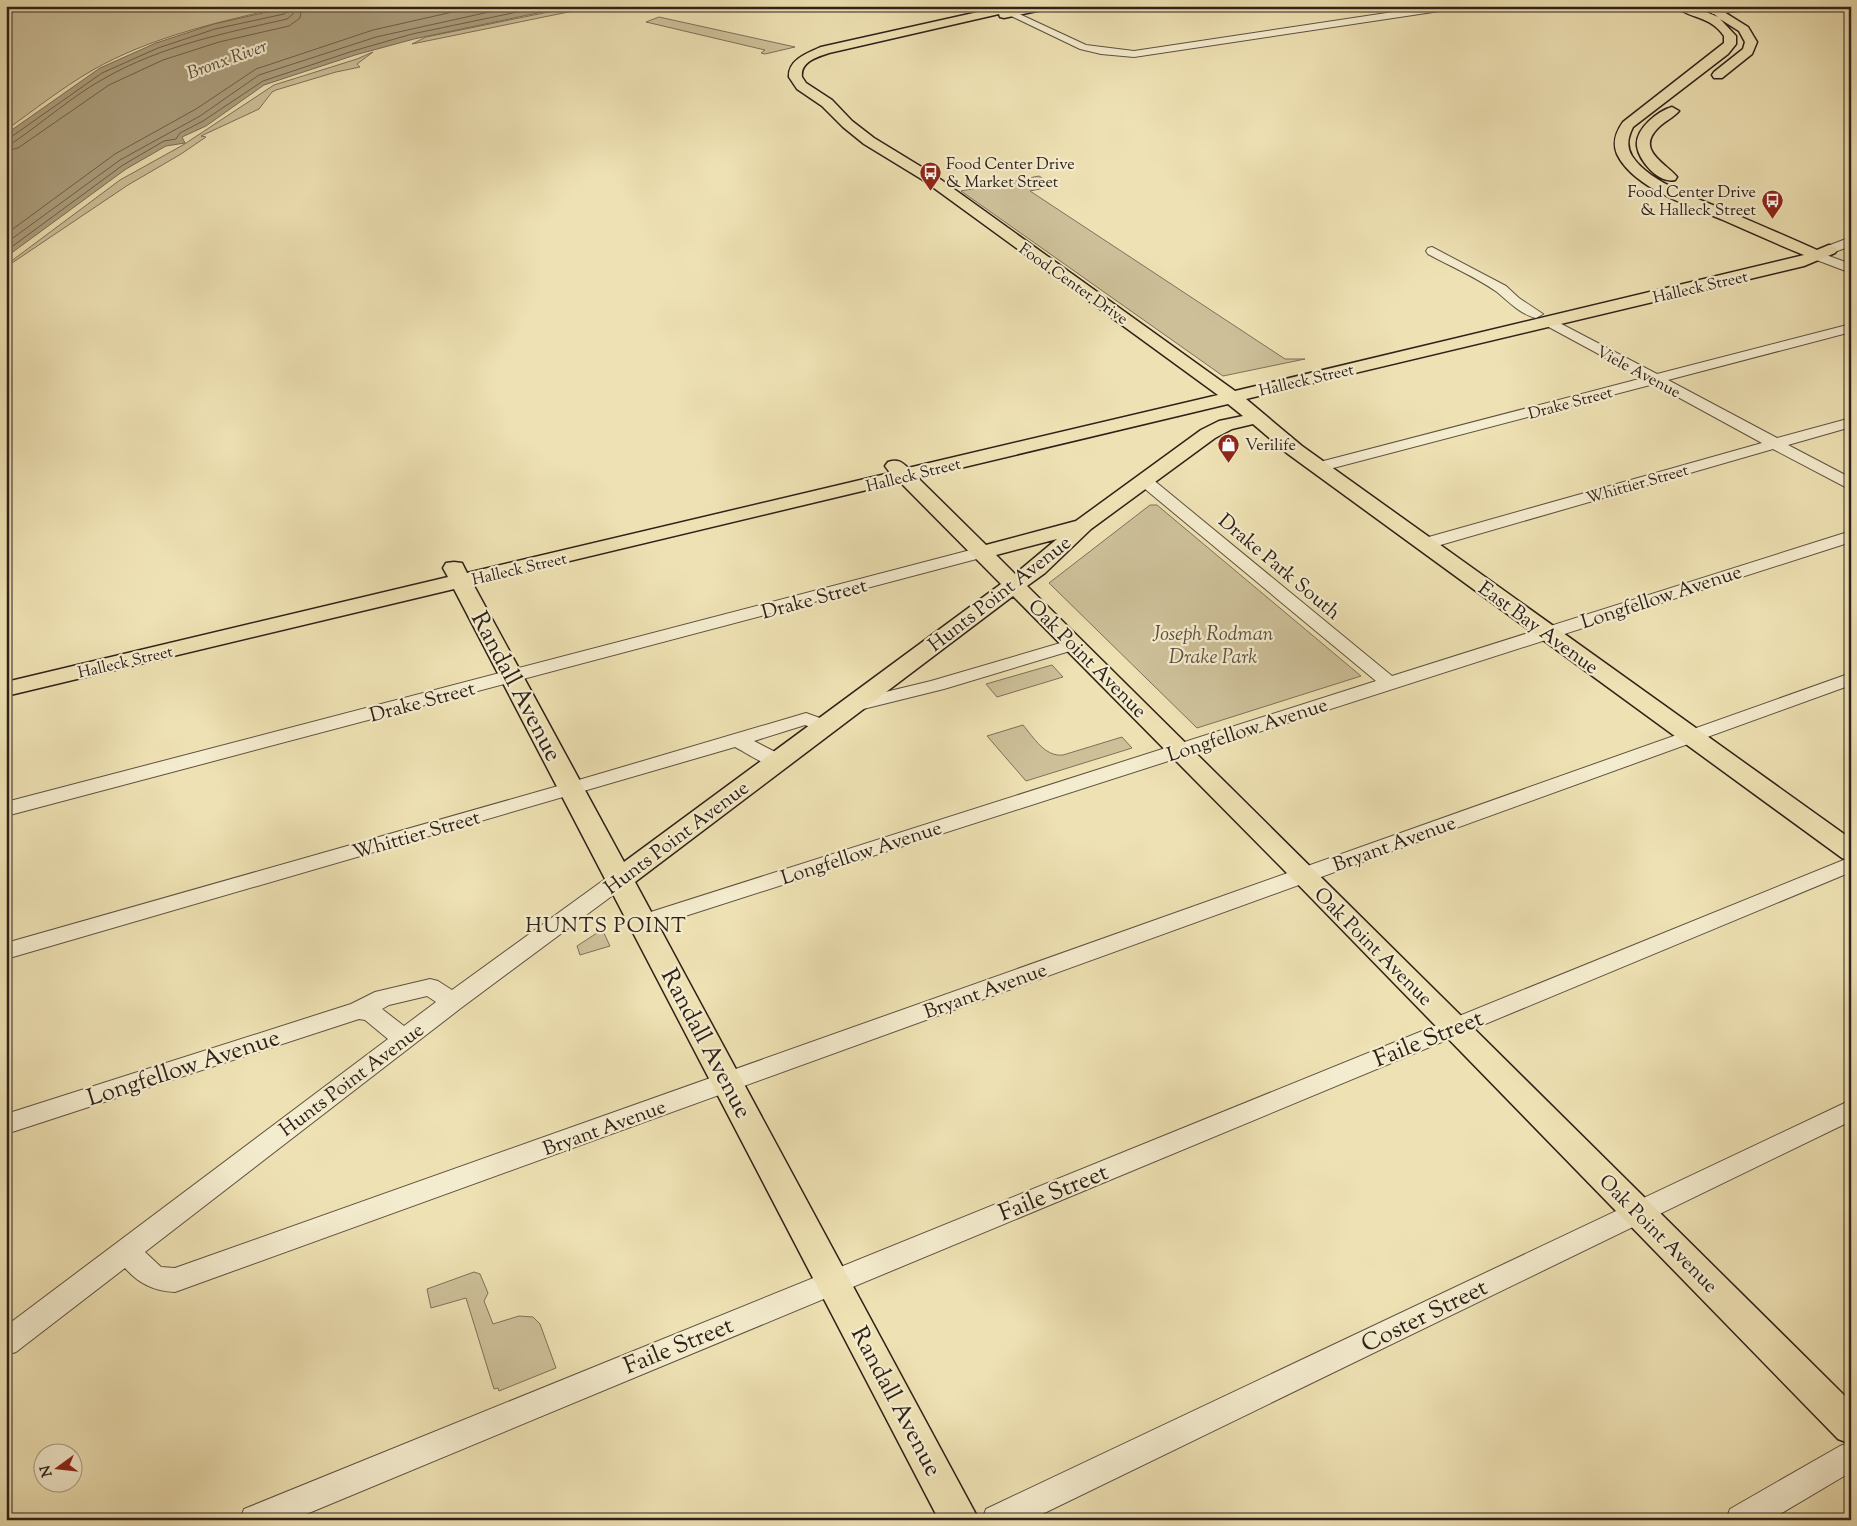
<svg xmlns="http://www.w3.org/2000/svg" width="1857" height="1526" font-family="'Sorts Mill Goudy',serif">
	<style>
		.green { fill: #cdc099; stroke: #7e705a }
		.water { fill: #ada07f; stroke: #7a6d57 }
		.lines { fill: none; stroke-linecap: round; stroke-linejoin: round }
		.shore { stroke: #6e604c; stroke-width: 1 }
		.minor-casing { stroke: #5e5140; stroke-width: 2 }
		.major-casing { stroke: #2e211a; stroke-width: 3 }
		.minor { fill: #f4ecce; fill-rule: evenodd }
		.major { fill: #eee1b3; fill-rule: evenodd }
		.labels { text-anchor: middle; stroke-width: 4.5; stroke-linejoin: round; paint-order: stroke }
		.far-poi-label { font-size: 16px; fill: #2e211a; stroke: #f4ecce; text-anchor: start }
		.far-street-label { font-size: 16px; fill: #2e211a; stroke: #f4ecce }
		.far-water-label { font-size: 18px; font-style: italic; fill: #5a4d3d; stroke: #f4ecce }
		.street-label { font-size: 20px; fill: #2e211a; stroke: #f4ecce }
		.park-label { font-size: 20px; font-style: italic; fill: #5e5140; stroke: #f4ecce }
		.neighbourhood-label { font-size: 21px; letter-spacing: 1px; fill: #2e211a; stroke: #f4ecce }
		.near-street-label { font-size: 24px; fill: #2e211a; stroke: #f4ecce }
	</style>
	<rect width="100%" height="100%" fill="#eee1b3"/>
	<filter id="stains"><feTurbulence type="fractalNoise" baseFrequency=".004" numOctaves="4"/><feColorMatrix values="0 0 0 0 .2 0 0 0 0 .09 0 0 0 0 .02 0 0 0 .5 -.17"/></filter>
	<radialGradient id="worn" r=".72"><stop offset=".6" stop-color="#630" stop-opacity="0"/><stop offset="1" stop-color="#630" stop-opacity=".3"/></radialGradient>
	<path class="green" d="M 16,6 L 287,6 C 220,22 152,36 91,71 C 62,88 34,110 6,130 L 6,7 Z
		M 578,6 L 586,6 L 592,10 L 583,9 L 412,44 L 426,37 Z
		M 659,17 L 795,47 L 765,54 L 761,53 L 765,50 L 646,22 Z
		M 373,52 L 357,64 L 360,67 L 336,72 L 276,90 L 272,92 L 259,109 L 201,136 L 206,137 L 181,154 L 128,185 L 6,267 L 6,265 L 120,180 L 183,145 L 274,85 L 357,59 Z
		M 1039,176 L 1054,186 L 1030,191 L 1285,359 L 1305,359 L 1223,376 L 961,191 Z
		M 1150,505 L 1157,505 L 1361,676 L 1197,728 L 1049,583 Z
		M 1052,665 L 1063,677 L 997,697 L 986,684 Z
		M 1023,725 C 1034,738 1045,757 1063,755 L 1122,737 L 1132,748 L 1026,781 L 987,736 Z
		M 600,931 L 603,931 L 610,946 L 580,955 L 577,946 Z
		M 474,1272 L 480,1274 L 488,1293 L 484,1301 L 493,1324 L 519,1316 L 533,1317 L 540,1324 L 556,1368 L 499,1391 L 498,1388 L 494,1389 L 466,1298 L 431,1308 L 427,1289 Z"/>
	<path class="water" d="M 294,6 L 571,6 L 414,39 L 355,55 L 264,85 L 206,126 L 182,137 L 185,143 L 166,146 L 126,169 L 6,257 L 6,134 L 100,68 L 156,43 L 214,24 Z"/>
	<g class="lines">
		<path class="shore" d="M 6,138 L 11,137 L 102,73 L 158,48 L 215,29 L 284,14 L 288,11 L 288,6
			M 6,144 L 14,142 C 43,122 74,95 105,78 C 161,46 225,33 287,19 L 293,14 L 295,6
			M 6,151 L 18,148 L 109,85 L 163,60 L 219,42 L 289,26 L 300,18 L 302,6
			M 6,234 L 115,154 L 196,109 L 256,69 L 373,30 L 479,6
			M 6,243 L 120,160 L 200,116 L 259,75 L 376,37 L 516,6
			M 6,251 L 123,165 L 164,141 L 176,139 L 180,133 L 203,121 L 263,81 L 353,51 L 412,34 L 546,6"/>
		<defs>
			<path id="minor" d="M 1433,6 L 1457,6 L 1453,9 L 1134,57 L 1101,54 L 1080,49 L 1007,14 L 1012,11 L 1015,12 L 1086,45 L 1134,51 Z
				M 1732,6 L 1763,6 L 1759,9 L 1713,14 L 1708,11 L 1713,8 Z
				M 1851,237 L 1851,246 L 1829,254 L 1823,250 L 1825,247 Z
				M 1432,247 L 1506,286 L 1519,298 L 1543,314 L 1536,318 C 1520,314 1509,302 1497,292 C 1476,277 1450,266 1428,254 L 1426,251 L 1428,248 Z
				M 1818,252 L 1851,264 L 1851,273 L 1814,259 L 1812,256 Z
				M 1550,318 L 1657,374 L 1851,324 L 1851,332 L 1668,380 L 1777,438 L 1851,418 L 1851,427 L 1788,445 L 1851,478 L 1851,490 L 1773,449 L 1430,548 L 1418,548 L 1416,544 L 1418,540 L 1762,443 L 1654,384 L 1318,472 L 1312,470 L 1310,467 L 1312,464 L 1643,378 L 1545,325 L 1543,322 Z
				M 1145,476 L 1151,478 L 1392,676 L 1851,531 L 1851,542 L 651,927 L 643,930 L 635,927 L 632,922 L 635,917 L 1376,681 L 1139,484 L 1137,481 L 1139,478 Z
				M 982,547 L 988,548 L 990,552 L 988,556 L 6,816 L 6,802 Z
				M 1074,639 L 1080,640 L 1083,644 L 1080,648 L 944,689 L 851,712 L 844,710 L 841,706 L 844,702 L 931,681 Z
				M 1851,673 L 1851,685 L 175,1292 C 154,1291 139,1284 125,1268 L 16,1352 L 6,1355 L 6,1326 L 388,1039 L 365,1020 L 359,1019 L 6,1134 L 6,1114 L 351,1004 L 375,992 L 430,979 L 438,981 L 452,990 L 612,874 L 620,872 L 628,874 L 631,879 L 628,884 L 461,1008 L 145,1252 L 161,1267 L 175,1268 ZM 427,996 L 436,1002 L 404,1026 L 382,1009 L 389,1005 Z
				M 806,713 L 831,722 L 834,726 L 831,730 L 824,732 L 805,725 L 754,741 L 785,757 L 788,761 L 785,765 C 769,770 749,754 735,747 L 6,959 L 6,943 L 565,784 Z
				M 1851,857 L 1851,872 L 292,1520 L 240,1520 L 244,1509 Z
				M 1851,1100 L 1851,1121 L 1030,1520 L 982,1520 L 986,1509 Z
				M 1851,1442 L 1851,1472 L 1770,1520 L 1726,1520 L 1730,1509 L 1840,1446 Z"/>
			<path id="major" d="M 1005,6 L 1052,6 L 1051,8 L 1004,18 L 1000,17 L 999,14 L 829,53 C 817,57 800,62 802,77 L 806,83 L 832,100 L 852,121 L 874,138 L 933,174 L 1235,391 L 1804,255 C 1777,244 1750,232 1723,220 C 1690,206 1633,188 1617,154 C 1612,142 1616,132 1623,122 L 1724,43 L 1724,36 C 1710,15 1689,19 1675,6 L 1692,6 L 1718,17 L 1714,14 L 1716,12 L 1724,12 L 1748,27 L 1757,42 L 1752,54 L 1722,78 L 1714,78 L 1712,75 L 1714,72 L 1743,49 L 1745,42 L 1739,31 L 1720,19 L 1736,36 L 1736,44 L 1728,54 L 1633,127 C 1628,137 1626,146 1632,156 C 1650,184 1703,200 1732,213 C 1760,225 1788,237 1817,250 L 1829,245 L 1835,247 L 1837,250 L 1835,253 L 1804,266 L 1246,399 L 1302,446 L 1851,839 L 1851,861 L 1842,858 L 1288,454 L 1253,424 L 1232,429 L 1215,438 L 1091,529 L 1045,573 L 1027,586 L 1851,1402 L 1851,1444 L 1838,1439 L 1281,867 L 1013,596 L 635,882 L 979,1520 L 939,1520 L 454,589 L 6,696 L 6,682 L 448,577 L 443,568 L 446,563 L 454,562 L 462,563 L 467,573 L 890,473 L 885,466 L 888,462 C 898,459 902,462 908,468 L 1218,395 L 923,180 L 864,144 L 843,127 L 822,106 L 797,89 L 789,77 C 788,60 807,53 821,47 ZM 1228,404 L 1243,416 L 1219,421 L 1201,430 L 1076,521 L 986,545 L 918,478 ZM 900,482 L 1001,584 L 624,862 L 473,584 ZM 1057,539 L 1015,574 L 996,555 Z
				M 1672,107 L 1679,111 C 1673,118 1663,122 1657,129 C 1636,151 1667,164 1677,177 L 1675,180 C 1659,184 1639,161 1637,146 C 1635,129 1658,111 1672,107 Z"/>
		</defs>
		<use href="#minor" class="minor-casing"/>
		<use href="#major" class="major-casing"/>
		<use href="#minor" class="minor"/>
		<use href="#major" class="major"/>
	</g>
	<defs>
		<symbol id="bus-pin" viewBox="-11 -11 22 30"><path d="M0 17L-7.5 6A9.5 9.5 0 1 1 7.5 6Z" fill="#8f2418" stroke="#f4ecce"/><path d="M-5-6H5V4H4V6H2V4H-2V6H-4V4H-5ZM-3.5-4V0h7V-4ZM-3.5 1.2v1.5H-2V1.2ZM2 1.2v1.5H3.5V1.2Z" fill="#fff"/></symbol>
		<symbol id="shop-pin" viewBox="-11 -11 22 30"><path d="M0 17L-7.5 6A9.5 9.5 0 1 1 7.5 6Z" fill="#8f2418" stroke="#f4ecce"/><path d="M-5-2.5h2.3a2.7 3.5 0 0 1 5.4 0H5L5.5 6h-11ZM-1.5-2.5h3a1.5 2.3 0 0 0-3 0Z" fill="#fff"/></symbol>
	</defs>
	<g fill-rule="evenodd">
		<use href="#bus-pin" x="918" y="160" width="25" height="34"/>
		<use href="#bus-pin" x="1760" y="188" width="25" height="34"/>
		<use href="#shop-pin" x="1216" y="432" width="25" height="34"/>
	</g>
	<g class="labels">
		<g class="far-poi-label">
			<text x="946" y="169">Food Center Drive<tspan x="946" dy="18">&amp; Market Street</tspan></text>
			<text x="1756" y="197" text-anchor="end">Food Center Drive<tspan x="1756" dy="18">&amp; Halleck Street</tspan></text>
			<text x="1245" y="450">Verilife</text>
		</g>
		<g class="far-street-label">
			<text transform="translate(1074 283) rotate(35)" y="6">Food Center Drive</text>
			<text transform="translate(1700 286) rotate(-13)" y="6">Halleck Street</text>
			<text transform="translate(1639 371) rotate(28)" y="6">Viele Avenue</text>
			<text transform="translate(1306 379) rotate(-13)" y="6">Halleck Street</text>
			<text transform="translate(1570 402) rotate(-15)" y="6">Drake Street</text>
			<text transform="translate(913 474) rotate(-14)" y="6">Halleck Street</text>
			<text transform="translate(1637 483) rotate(-16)" y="6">Whittier Street</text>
			<text transform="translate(519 568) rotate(-13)" y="6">Halleck Street</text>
			<text transform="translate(125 661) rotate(-13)" y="6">Halleck Street</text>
		</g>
		<g class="far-water-label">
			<text transform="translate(227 59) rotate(-20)" y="6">Bronx River</text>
		</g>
		<g class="street-label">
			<text transform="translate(1280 566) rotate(40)" y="7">Drake Park South</text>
			<text transform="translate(999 593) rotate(-38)" y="7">Hunts Point Avenue</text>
			<text transform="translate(1661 596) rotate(-18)" y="7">Longfellow Avenue</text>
			<text transform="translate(814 598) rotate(-15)" y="7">Drake Street</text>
			<text transform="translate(1539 627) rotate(36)" y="7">East Bay Avenue</text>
			<text transform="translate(1088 658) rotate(45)" y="7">Oak Point Avenue</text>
			<text transform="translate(422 701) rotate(-15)" y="7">Drake Street</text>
			<text transform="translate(1247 729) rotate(-18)" y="7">Longfellow Avenue</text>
			<text transform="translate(416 834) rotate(-16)" y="7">Whittier Street</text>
			<text transform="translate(676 837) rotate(-37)" y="7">Hunts Point Avenue</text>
			<text transform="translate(1394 843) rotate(-20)" y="7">Bryant Avenue</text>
			<text transform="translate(861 852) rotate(-18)" y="7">Longfellow Avenue</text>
			<text transform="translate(1374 946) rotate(45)" y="7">Oak Point Avenue</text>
			<text transform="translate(985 990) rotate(-20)" y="7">Bryant Avenue</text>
			<text transform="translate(351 1079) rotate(-37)" y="7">Hunts Point Avenue</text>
			<text transform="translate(604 1127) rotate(-20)" y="7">Bryant Avenue</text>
			<text transform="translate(1659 1233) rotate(45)" y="7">Oak Point Avenue</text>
		</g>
		<g class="park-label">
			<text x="1213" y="640">Joseph Rodman<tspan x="1213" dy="23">Drake Park</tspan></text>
		</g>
		<g class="neighbourhood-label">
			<text x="606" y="932">HUNTS POINT</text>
		</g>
		<g class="near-street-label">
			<text transform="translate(517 686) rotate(62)" y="8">Randall Avenue</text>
			<text transform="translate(1428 1038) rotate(-22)" y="8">Faile Street</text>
			<text transform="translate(707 1043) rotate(62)" y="8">Randall Avenue</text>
			<text transform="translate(183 1067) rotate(-18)" y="8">Longfellow Avenue</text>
			<text transform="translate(1053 1192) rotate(-22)" y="8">Faile Street</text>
			<text transform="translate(1424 1315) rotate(-26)" y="8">Coster Street</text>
			<text transform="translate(678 1345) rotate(-22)" y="8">Faile Street</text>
			<text transform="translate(897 1401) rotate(62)" y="8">Randall Avenue</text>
		</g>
	</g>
	<rect width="1857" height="1526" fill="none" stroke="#eee1b3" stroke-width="25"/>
	<rect x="8" y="8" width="1842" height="1511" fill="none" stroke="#2e211a" stroke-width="2.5"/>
	<rect x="12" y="12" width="1832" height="1501" fill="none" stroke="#2e211a"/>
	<g transform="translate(58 1468) rotate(255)"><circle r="24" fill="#f4ecce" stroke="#a59b86"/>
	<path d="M0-4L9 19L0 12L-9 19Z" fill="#8f2418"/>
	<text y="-8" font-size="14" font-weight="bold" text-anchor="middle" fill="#2e211a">N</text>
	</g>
	<rect width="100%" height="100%" filter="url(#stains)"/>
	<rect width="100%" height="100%" fill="url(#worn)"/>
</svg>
